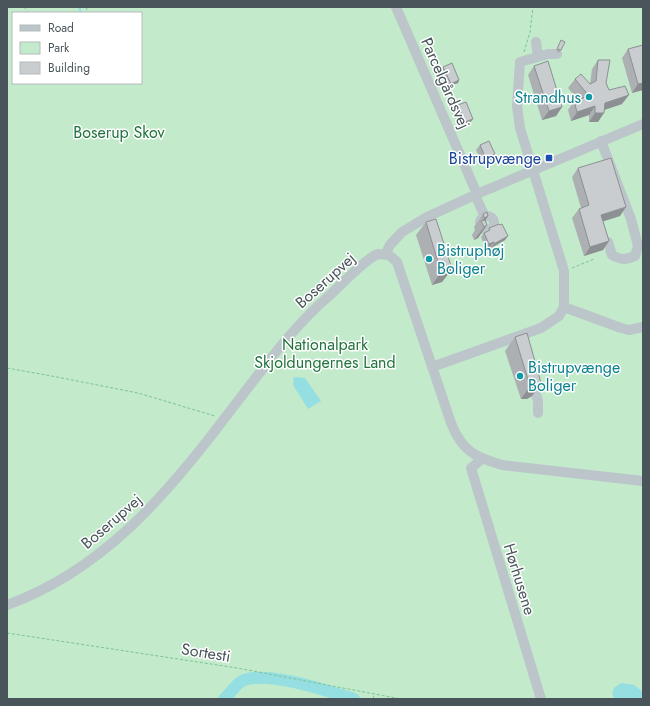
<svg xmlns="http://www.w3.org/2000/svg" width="650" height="706" font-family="Jost,sans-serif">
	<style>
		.green { fill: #c2eacb; fill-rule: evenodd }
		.water { fill: #95dee1 }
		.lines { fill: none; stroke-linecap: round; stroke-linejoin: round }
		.stream { stroke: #95dee1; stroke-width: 2 }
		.river { stroke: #95dee1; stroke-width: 12 }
		.path { stroke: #7fc396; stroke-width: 1; stroke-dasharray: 3 2; stroke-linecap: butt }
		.minor { stroke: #bcc5ca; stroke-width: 10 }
		.wall { fill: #adb0b3 }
		.shaded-wall { fill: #8d9092 }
		.building { fill: #c9cdd0; stroke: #8d9092 }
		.culture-dot { fill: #0f9aa8; stroke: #fff; stroke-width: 1.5 }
		.transit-dot { fill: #1a4fb4; stroke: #fff; stroke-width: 1.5 }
		.labels { text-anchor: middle; stroke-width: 3; stroke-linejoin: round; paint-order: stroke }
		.street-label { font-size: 16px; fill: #49555a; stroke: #fff }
		.culture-label { font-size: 16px; fill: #0d838f; stroke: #fff; text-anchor: start }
		.park-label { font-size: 16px; fill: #22733d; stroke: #fff }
		.transit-label { font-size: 16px; fill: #164399; stroke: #fff; text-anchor: end }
	</style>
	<rect width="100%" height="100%" fill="#f1efef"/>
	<path class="green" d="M 7,7 L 643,7 L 643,699 L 7,699 ZM 13,13 L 141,13 L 141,83 L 13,83 Z"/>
	<path class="water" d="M 294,377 L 305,378 L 321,401 L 308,409 L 293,385 Z
		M 621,683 L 634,685 L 643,692 L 643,699 L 615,699 L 612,694 L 614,688 Z"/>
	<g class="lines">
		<path class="stream" d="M 79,7 L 81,13"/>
		<path class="river" d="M 224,699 C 230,694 237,682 244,680 C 270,671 327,691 354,699"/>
		<path class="path" d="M 24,7 L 29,13
			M 86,7 L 88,13
			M 524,52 L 530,32 L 533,7
			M 572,268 L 594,259
			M 7,368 L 57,377 L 138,393 L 215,416
			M 7,633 L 237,668 L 401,699
			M 373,699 L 374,695"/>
		<path class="minor" d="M 396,7 L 477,194
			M 536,42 L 538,57
			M 601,141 L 631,219 L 638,246 L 635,256 C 625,260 621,260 612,255 L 608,242
			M 475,195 L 485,217
			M480 223a7 7 0 1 1 14 0a7 7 0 1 1-14 0Z
			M 386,253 L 390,245 L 402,232 L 427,217 L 477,194 L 643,124
			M 564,307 L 621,328 L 629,330 L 643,327
			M 432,367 L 541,328 L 559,316 L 564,307 L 564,271 L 520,128 L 517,106 L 520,62 L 548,54 L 557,54
			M 531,378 L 538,401 L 538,413
			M 482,459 L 471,468 L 541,699
			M 7,605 C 101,571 165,497 224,419 C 258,376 288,331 330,295 C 342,284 365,259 378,254 L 389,255 L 397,262 L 451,423 C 462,451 475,457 502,465 L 643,481"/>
	</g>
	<path class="wall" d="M 561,40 L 561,50 L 559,53 L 556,51 Z
		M 643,45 L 643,90 L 632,93 L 622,58 L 628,49 Z
		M 598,60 L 609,90 L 622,104 L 604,110 L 598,122 L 589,122 L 589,115 L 571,121 L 568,110 L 574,101 L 578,100 L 568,88 L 575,79 L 590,84 L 592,69 Z
		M 534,66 L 562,107 L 556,116 L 542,120 L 528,75 Z
		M 443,67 L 459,80 L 458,83 L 449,86 L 442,69 Z
		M 458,105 L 470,123 L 462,127 L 455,110 Z
		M 480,145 L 495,154 L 492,159 L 483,163 L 476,150 Z
		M 578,168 L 620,216 L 603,221 L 609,241 L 603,250 L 584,256 L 572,218 L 579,209 L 581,208 L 572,177 Z
		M 483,214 L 488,216 L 485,221 L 487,225 L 478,238 L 474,240 L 472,235 L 475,230 L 474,227 Z
		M 426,222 L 452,269 L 442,282 L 432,285 L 416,235 Z
		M 489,228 L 505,240 L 491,248 L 490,247 L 486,249 L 481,237 L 484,233 L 488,231 Z
		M 515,337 L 541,383 L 532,396 L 527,399 L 521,399 L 505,351 Z"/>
	<path class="shaded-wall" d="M 459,80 L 458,83 L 449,86 L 451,84 Z
		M 643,83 L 643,90 L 632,93 L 638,84 Z
		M 629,95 L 622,104 L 598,112 L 605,103 Z
		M 595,106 L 589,115 L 571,121 L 577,112 Z
		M 562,107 L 556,116 L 542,120 L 549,111 Z
		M 595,113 L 604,113 L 598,122 L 589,122 Z
		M 473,119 L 470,123 L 462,127 L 465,122 Z
		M 495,154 L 492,159 L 483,163 L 486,159 Z
		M 626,207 L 620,216 L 595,224 L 601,215 Z
		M 488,216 L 483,224 L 482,222 L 484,218 Z
		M 487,225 L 478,238 L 474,240 L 484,227 Z
		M 508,236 L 505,240 L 491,248 L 494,244 Z
		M 609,241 L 603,250 L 584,256 L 590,247 Z
		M 494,242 L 490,247 L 486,249 L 489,244 Z
		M 452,269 L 442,282 L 432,285 L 441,272 Z
		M 541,383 L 532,396 L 527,399 L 521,399 L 530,386 Z"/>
	<path class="building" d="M 561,40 L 565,42 L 561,50 L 557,49 Z
		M 643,45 L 643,83 L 638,84 L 628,49 Z
		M 598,60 L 610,60 L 606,83 L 609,90 L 625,86 L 629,95 L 605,103 L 604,113 L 595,113 L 595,106 L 577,112 L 574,101 L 589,96 L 575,79 L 581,74 L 590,84 L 596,81 Z
		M 548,61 L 562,107 L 549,111 L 534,66 Z
		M 452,63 L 459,80 L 451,84 L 443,67 Z
		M 466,102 L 473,119 L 465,122 L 458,105 Z
		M 489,141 L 495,154 L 486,159 L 480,145 Z
		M 611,158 L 626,207 L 601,215 L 609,241 L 590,247 L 579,209 L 589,205 L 578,168 Z
		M 487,212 L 488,216 L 484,218 L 483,214 Z
		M 436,219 L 452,269 L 441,272 L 426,222 Z
		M 485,220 L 487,225 L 484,227 L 481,221 Z
		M 499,224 L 500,225 L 502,224 L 508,236 L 494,244 L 494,242 L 489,244 L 484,233 L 490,230 L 489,228 Z
		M 527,333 L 541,383 L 536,386 L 530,386 L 515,337 Z"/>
	<g class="culture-dot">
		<circle cx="589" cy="97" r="4"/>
		<circle cx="429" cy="259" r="4"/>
		<circle cx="520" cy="376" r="4"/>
	</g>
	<rect class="transit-dot" x="545" y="154" width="8" height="8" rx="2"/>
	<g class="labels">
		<g class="street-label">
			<text transform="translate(446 83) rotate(66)" y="6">Parcelgårdsvej</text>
			<text transform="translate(325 280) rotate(-42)" y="6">Boserupvej</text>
			<text transform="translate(111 521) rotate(-41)" y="6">Boserupvej</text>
			<text transform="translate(520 579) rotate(73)" y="6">Hørhusene</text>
			<text transform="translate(206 652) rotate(9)" y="6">Sortesti</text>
		</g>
		<g class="culture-label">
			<text x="581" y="103" text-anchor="end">Strandhus</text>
			<text x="437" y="256">Bistruphøj<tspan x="437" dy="18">Boliger</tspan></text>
			<text x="528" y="373">Bistrupvænge<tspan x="528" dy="18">Boliger</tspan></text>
		</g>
		<g class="park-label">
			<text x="119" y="138">Boserup Skov</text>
			<text x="325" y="350">Nationalpark<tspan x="325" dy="18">Skjoldungernes Land</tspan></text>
		</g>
		<g class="transit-label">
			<text x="541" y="164">Bistrupvænge</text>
		</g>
	</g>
	<rect width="650" height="706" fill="none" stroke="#49555a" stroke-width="16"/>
	<rect x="12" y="12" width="130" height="72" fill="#ffffff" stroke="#b6bbbd"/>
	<rect x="20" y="25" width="20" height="6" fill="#bcc5ca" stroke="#b6bbbd"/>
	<text x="48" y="32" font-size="12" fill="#49555a">Road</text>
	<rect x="20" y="42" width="20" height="12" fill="#c2eacb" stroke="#b6bbbd"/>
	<text x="48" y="52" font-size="12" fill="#49555a">Park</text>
	<rect x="20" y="62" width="20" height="12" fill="#c9cdd0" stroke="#b6bbbd"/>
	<text x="48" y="72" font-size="12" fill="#49555a">Building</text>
</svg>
